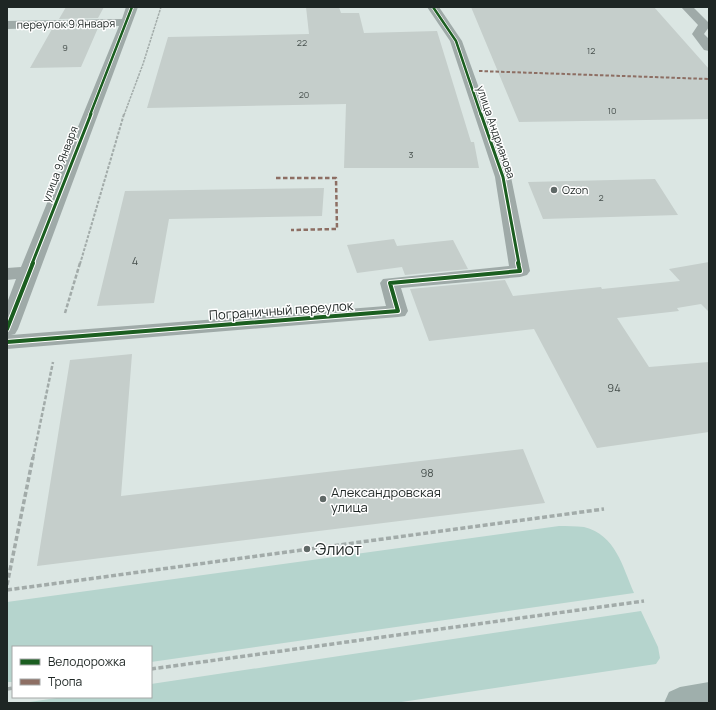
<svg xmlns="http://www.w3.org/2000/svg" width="716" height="710" font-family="Manrope,sans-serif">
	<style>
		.green { fill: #b5d4cd }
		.building { fill: #c5cecb }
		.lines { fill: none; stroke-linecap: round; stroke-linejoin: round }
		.path-far3 { stroke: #a2aba9; stroke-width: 1.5; stroke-dasharray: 2.5 1; stroke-linecap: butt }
		.path-far2 { stroke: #a2aba9; stroke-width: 2; stroke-dasharray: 3 1.5; stroke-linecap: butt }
		.path-far1 { stroke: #a2aba9; stroke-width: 2.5; stroke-dasharray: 4 2; stroke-linecap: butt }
		.path { stroke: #a2aba9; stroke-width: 3.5; stroke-dasharray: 5 2.5; stroke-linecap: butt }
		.minor { fill: #9faaa8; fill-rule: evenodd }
		.highway { fill: #9fafac; fill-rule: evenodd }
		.quiet-far1 { stroke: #8d6e63; stroke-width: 2; stroke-dasharray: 3.5 2; stroke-linecap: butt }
		.quiet { stroke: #8d6e63; stroke-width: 2.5; stroke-dasharray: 4.5 2.5; stroke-linecap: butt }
		.cycleway-far2-casing { stroke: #fff; stroke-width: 4 }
		.cycleway-far1-casing { stroke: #fff; stroke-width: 5 }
		.cycleway-casing { stroke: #fff; stroke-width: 6 }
		.cycleway-far2 { stroke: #1b5e20; stroke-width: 2.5 }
		.cycleway-far1 { stroke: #1b5e20; stroke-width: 3 }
		.cycleway { stroke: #1b5e20; stroke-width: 4 }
		.poi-dot { fill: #606967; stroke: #fff; stroke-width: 1.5 }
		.labels { text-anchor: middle; stroke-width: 3; stroke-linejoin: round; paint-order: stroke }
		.far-number-label { font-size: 9px; fill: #48514e }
		.far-street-label { font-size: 11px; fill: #1e2624; stroke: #fff }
		.far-poi-label { font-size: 11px; fill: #1e2624; stroke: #fff; text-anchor: start }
		.number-label { font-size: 11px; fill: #48514e }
		.street-label { font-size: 13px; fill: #1e2624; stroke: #fff }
		.poi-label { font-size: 13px; fill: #1e2624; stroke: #fff; text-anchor: start }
		.near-poi-label { font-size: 16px; fill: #1e2624; stroke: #fff; text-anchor: start }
	</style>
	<rect width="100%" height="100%" fill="#dbe6e3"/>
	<path class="green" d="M 559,526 C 567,526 576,526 584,527 C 616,535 622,566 634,593 L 151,662 L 151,647 L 13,647 L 13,682 L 7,682 L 7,602 Z
		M 641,611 L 658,647 L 660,658 L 656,664 L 395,703 L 23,703 L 63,697 L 151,697 L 151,684 Z"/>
	<path class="building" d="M 66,7 L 104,7 L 98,18 L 59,19 Z
		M 306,7 L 339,7 L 341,13 L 359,13 L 364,33 L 437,31 L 471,142 L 474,142 L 479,168 L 344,168 L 346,104 L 147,108 L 168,37 L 309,34 Z
		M 471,7 L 654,7 L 709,69 L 709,119 L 519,122 Z
		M 98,28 L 81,67 L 30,68 L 52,29 Z
		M 655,179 L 678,215 L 543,219 L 528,182 Z
		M 324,188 L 322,216 L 169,219 L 154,303 L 97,306 L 125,191 Z
		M 394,239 L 397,246 L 453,240 L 468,269 L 405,275 L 402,267 L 357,273 L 347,245 Z
		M 709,262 L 709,312 L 701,304 L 677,308 L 679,311 L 617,318 L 649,367 L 709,362 L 709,432 L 597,448 L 534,329 L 429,341 L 410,289 L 505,280 L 513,296 L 601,287 L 602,289 L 680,281 L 669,269 Z
		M 132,354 L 121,496 L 523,449 L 545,503 L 37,566 L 70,360 Z"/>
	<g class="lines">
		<path class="path-far3" d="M 124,115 L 143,64 L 161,7"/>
		<path class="path-far2" d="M 80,264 L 124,114"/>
		<path class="path-far1" d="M 65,313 L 80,263
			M 33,458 L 53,362"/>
		<path class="path" d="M 7,585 L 33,457
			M 7,590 L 604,509
			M 151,669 L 644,601
			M 7,689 L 13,688"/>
		<path class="minor" d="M 126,7 L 138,7 L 18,329 L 15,334 L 11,335 L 386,306 L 380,283 L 383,279 L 509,266 L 495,177 L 450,41 L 427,7 L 439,7 L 462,41 L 511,177 L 530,271 L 527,275 L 520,277 L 401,288 L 408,311 L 405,316 L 398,317 L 7,349 L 7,303 L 16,279 L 7,280 L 7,268 L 21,267 L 119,26 L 7,29 L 7,21 L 122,19 Z
			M 681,7 L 693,7 L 709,23 L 709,27 L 704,34 L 709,39 L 709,51 L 704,50 L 692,34 L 698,25 Z"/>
		<path class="highway" d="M 709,682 L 709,703 L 664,703 L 669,692 L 680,687 Z"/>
		<path class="quiet-far1" d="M 479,71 L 709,79"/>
		<path class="quiet" d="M 276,178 L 336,178 L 337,229 L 291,230"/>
		<defs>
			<path id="cycleway-far2" d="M 433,7 L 456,41 L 481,115
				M 90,115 L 132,7"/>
			<path id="cycleway-far1" d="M 481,114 L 503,177 L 519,264
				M 32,264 L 91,114"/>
			<path id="cycleway" d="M 7,329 L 33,263
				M 7,342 L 398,311 L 390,283 L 520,271 L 518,263"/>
		</defs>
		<use href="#cycleway-far2" class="cycleway-far2-casing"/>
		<use href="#cycleway-far1" class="cycleway-far1-casing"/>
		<use href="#cycleway" class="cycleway-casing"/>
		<use href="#cycleway-far2" class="cycleway-far2"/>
		<use href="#cycleway-far1" class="cycleway-far1"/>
		<use href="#cycleway" class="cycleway"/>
	</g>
	<g class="poi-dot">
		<circle cx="554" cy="190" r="4"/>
		<circle cx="323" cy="499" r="4"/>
		<circle cx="307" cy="549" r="4"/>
	</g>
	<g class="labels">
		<g class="far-number-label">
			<text x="302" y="46">22</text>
			<text x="65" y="51">9</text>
			<text x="591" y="54">12</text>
			<text x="304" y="98">20</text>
			<text x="612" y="114">10</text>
			<text x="411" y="158">3</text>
			<text x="601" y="201">2</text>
		</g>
		<g class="far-street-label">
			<text transform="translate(66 24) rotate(-1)" y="4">переулок 9 Января</text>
			<text transform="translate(496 132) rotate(71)" y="4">улица Андрианова</text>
			<text transform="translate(60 164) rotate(-69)" y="4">улица 9 Января</text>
		</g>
		<g class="far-poi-label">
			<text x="562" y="194">Ozon</text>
		</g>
		<g class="number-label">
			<text x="135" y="265">4</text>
			<text x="614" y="392">94</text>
			<text x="427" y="477">98</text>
		</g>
		<g class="street-label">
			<text transform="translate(281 310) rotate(-4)" y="5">Пограничный переулок</text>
		</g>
		<g class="poi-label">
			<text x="331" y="497">Александровская<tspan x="331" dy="15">улица</tspan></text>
		</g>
		<g class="near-poi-label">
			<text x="315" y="555">Элиот</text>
		</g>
	</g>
	<rect width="716" height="710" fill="none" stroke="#1e2624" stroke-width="16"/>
	<rect x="12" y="646" width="140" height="52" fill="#ffffff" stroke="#a5a8a7"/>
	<rect x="20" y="659" width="20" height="6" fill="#1b5e20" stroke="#a5a8a7"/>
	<text x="48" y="666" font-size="12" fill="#1e2624">Велодорожка</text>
	<rect x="20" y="679" width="20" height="6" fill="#8d6e63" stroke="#a5a8a7"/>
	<text x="48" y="686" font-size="12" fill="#1e2624">Тропа</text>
</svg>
